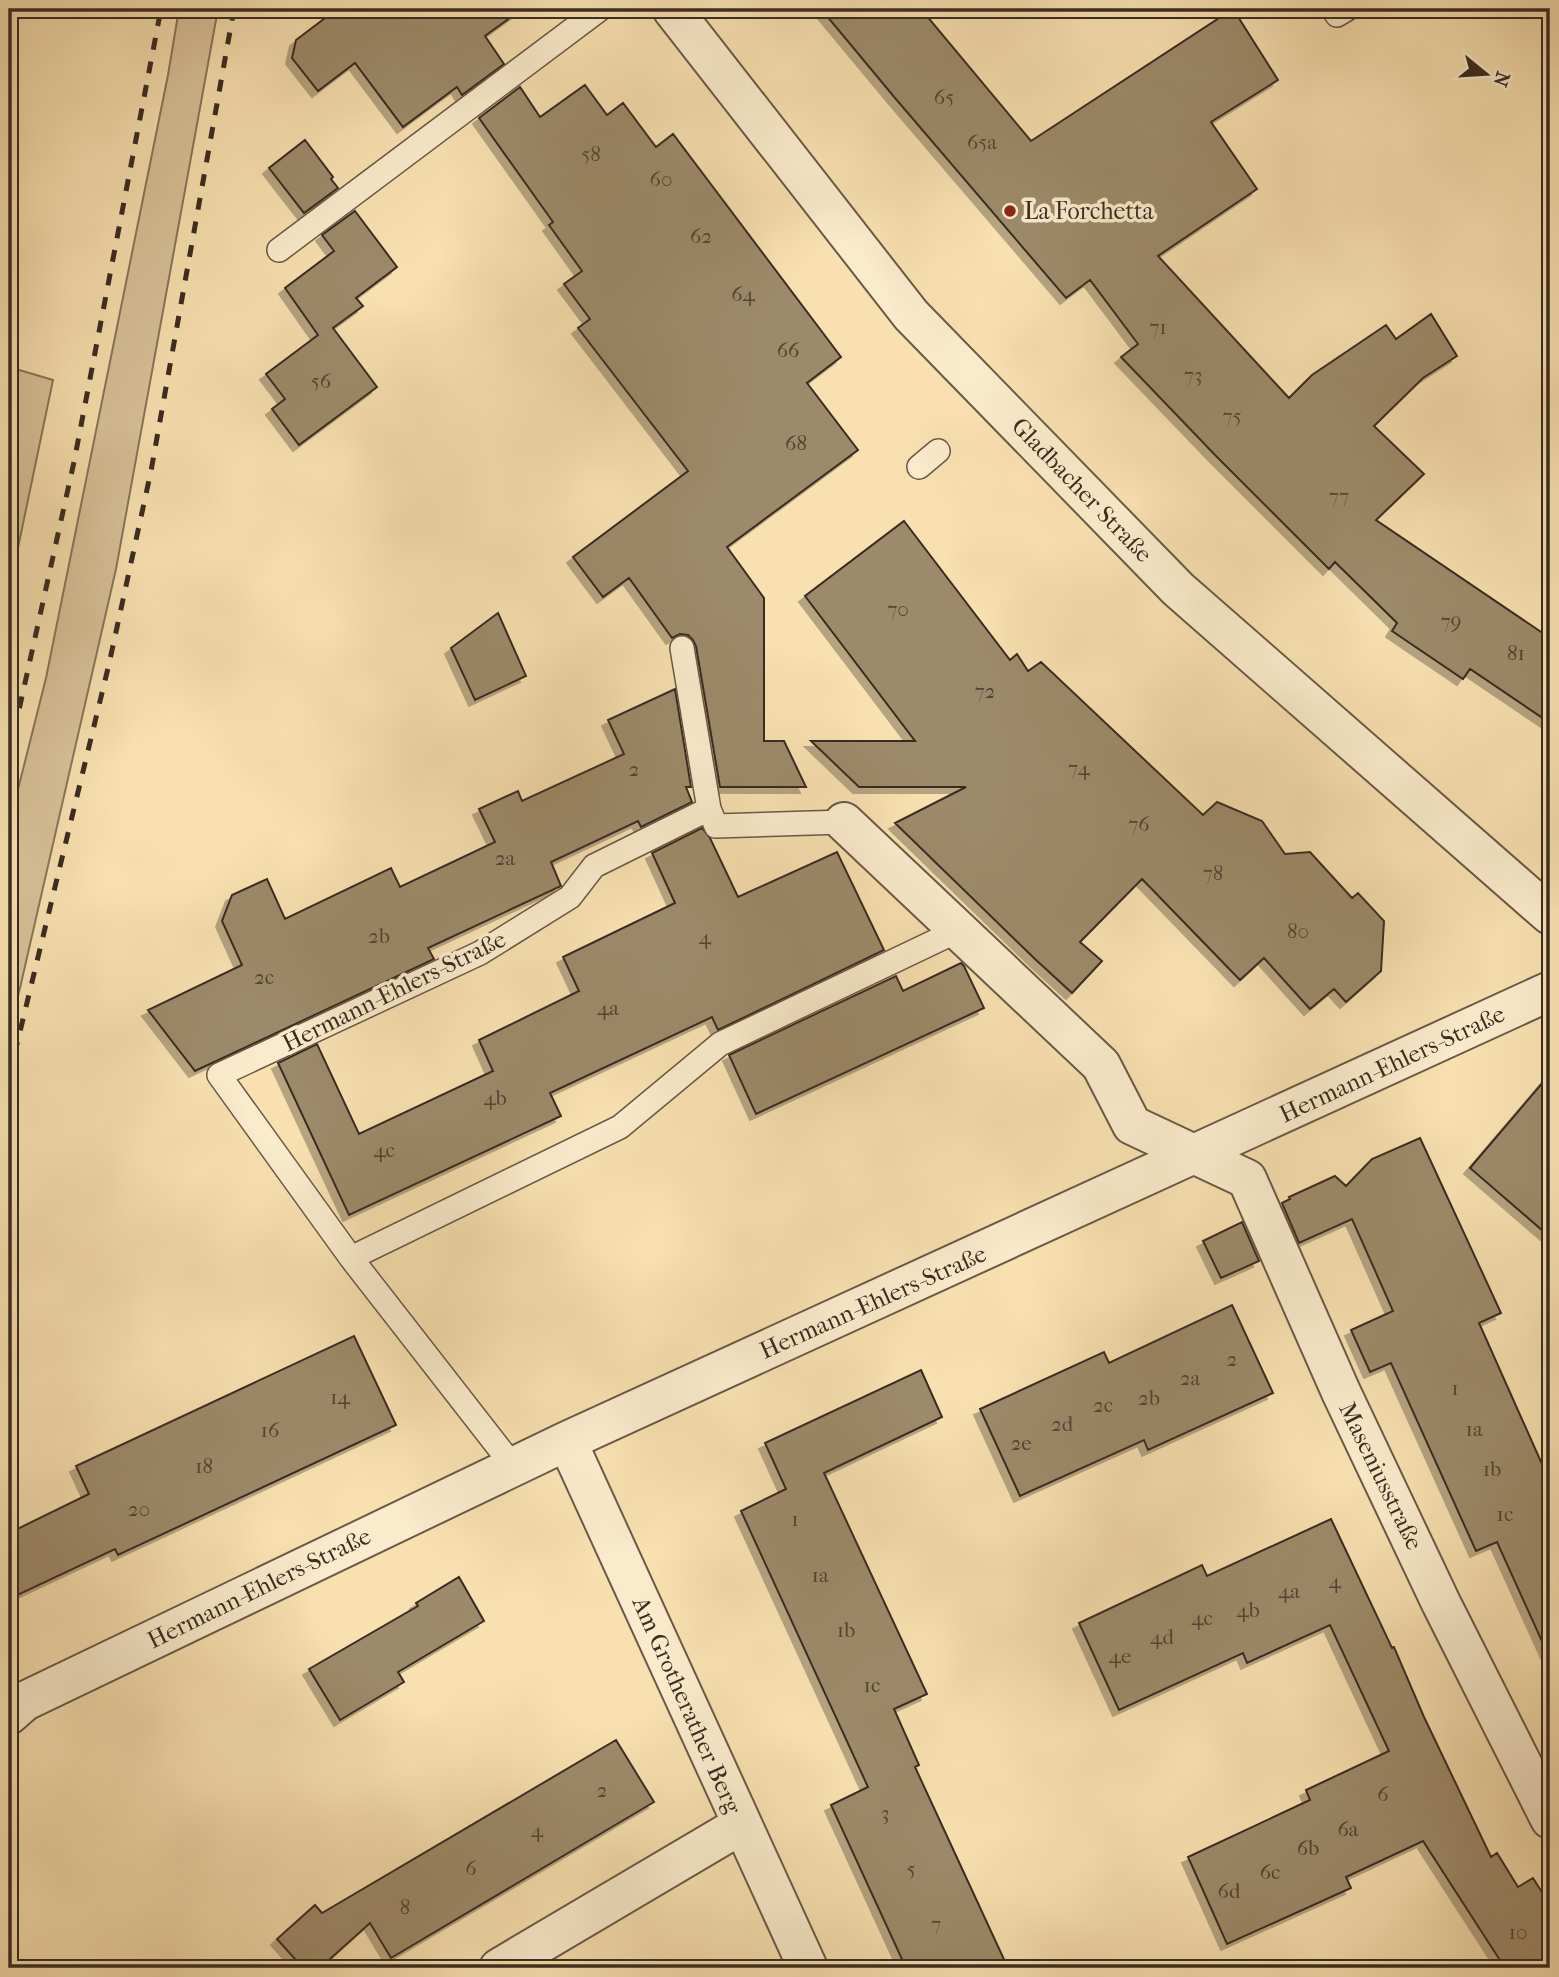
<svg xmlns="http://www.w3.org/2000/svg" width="1559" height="1977" font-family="'IM FELL French Canon',serif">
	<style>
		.green { fill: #d8c198; stroke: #89765c; stroke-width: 2 }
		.building { fill: #9d8a6b; stroke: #3a2c21; stroke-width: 2; filter: url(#shadow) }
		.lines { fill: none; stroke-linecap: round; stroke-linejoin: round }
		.service-casing { stroke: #6a5945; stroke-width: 26 }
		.minor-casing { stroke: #6a5945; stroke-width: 42 }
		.tertiary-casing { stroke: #6a5945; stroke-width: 42 }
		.service { stroke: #faebcc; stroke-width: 23 }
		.minor { stroke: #faebcc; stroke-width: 38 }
		.tertiary { stroke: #faebcc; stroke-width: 38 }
		.rail { stroke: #3a2c21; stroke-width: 5; stroke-dasharray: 12 12; stroke-linecap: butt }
		.poi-dot { fill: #8f2418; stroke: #faebcc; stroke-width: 2.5 }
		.labels { text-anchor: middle; stroke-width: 7; stroke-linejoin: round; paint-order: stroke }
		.number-label { font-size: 21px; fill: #534434 }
		.poi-label { font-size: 24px; fill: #3a2c21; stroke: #faebcc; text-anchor: start }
		.street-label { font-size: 24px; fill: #3a2c21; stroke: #faebcc }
	</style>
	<defs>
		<filter id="shadow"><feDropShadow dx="-6" dy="6" stdDeviation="0" flood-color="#0004"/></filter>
	</defs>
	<rect width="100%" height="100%" fill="#f8e0b0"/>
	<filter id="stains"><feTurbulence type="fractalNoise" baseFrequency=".00286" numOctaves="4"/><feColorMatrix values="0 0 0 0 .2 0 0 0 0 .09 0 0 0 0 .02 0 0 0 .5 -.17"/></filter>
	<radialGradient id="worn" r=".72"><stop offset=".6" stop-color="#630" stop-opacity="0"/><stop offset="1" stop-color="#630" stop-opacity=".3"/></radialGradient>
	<path class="green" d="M 179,9 L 218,9 L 116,569 L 20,988 L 9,1030 L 9,825 L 46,678 L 168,75 Z
		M 9,367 L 53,380 L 9,591 Z"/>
	<path class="building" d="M 337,9 L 522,9 L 485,36 L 504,64 L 462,95 L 457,87 L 403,127 L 355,63 L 318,91 L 292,58 L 296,40 Z
		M 821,9 L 921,9 L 1031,141 L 1233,9 L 1278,80 L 1211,122 L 1257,189 L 1158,256 L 1289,398 L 1312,375 L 1386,325 L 1396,339 L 1431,314 L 1457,356 L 1423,378 L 1374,426 L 1424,474 L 1376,520 L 1550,638 L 1550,723 L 1470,669 L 1463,679 L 1392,631 L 1397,623 L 1335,562 L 1329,569 L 1216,456 L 1121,357 L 1138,344 L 1090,280 L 1066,298 L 895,98 Z
		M 585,85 L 607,115 L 623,103 L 656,147 L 673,134 L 841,357 L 807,383 L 858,450 L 727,547 L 764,598 L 764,741 L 784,741 L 806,787 L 720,787 L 696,646 L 693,640 L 688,635 L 680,634 L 672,638 L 629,578 L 603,597 L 573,557 L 688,471 L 578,328 L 590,319 L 564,284 L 582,271 L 549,225 L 553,222 L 479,118 L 520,87 L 540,117 Z
		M 305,140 L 333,177 L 331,179 L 338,188 L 304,213 L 269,168 Z
		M 355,211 L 397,267 L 356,298 L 363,306 L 333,328 L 377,387 L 299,445 L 272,409 L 285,399 L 266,374 L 318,335 L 285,288 L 334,251 L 322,235 Z
		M 904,521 L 1010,660 L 1017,654 L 1028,671 L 1041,662 L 1203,815 L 1217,802 L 1262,821 L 1285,854 L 1310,852 L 1352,898 L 1358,893 L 1384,921 L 1381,971 L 1346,1002 L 1334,989 L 1310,1009 L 1264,958 L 1240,980 L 1142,879 L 1080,942 L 1102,961 L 1072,993 L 1036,960 L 895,823 L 966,787 L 859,787 L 811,741 L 915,741 L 805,596 Z
		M 498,613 L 526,676 L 475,700 L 451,648 Z
		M 675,689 L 691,787 L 686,787 L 692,802 L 641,827 L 638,821 L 551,862 L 561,886 L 428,948 L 434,959 L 195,1071 L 148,1010 L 242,965 L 222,921 L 232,895 L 267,879 L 285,919 L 391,868 L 400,887 L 495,842 L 479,809 L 518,791 L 522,801 L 624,754 L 608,720 Z
		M 702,828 L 710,838 L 738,897 L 837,852 L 884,950 L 718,1030 L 712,1017 L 550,1093 L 561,1116 L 349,1215 L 278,1063 L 317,1044 L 359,1134 L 493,1071 L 479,1040 L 579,991 L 563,957 L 675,903 L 652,853 Z
		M 961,963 L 964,966 L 984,1008 L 756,1114 L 729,1055 L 896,976 L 903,991 Z
		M 1550,1074 L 1550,1237 L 1470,1168 Z
		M 1420,1138 L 1501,1313 L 1479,1323 L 1550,1482 L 1550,1659 L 1497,1542 L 1476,1551 L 1391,1363 L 1370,1372 L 1351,1330 L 1393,1311 L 1352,1219 L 1299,1243 L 1282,1203 L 1290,1199 L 1289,1197 L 1335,1176 L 1346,1186 L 1372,1159 Z
		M 1242,1222 L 1259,1261 L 1221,1278 L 1203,1241 Z
		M 1232,1305 L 1273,1393 L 1148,1450 L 1144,1440 L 1020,1496 L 980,1409 L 1104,1352 L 1109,1363 Z
		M 354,1336 L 396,1425 L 118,1555 L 115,1549 L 9,1599 L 9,1533 L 89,1494 L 76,1466 Z
		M 921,1370 L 942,1417 L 824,1473 L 927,1694 L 894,1709 L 919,1765 L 915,1767 L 1008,1968 L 906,1968 L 831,1805 L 868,1787 L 741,1511 L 786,1489 L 765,1443 Z
		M 1331,1519 L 1392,1648 L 1394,1647 L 1424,1717 L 1491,1857 L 1497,1853 L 1518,1887 L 1533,1878 L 1550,1905 L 1550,1968 L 1505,1968 L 1423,1841 L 1346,1877 L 1351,1888 L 1227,1944 L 1188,1857 L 1310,1800 L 1306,1790 L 1389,1751 L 1330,1625 L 1247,1663 L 1243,1653 L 1119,1710 L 1079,1623 L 1202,1565 L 1207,1576 Z
		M 459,1577 L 484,1621 L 398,1672 L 404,1682 L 340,1720 L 309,1669 L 418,1606 L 416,1603 Z
		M 616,1740 L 654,1802 L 391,1958 L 370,1923 L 320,1968 L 303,1968 L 277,1939 L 315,1905 L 322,1913 Z"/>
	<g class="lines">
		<defs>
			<path id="service" d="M 1333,9 L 1337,15 L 1347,9
				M 279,250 L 600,9
				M 919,467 L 938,451
				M 682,648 L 709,809
				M 351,1258 L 620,1127 L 720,1044 L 959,930
				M 513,1466 L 351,1258 L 219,1075 L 480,953 L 570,897 L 594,866 L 709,809 L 716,826 L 844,822"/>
			<path id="minor" d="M 844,822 L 1101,1065 L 1132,1125 L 1247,1179 L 1341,1392 L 1441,1603 L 1550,1819
				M 567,1441 L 808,1968
				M 9,1715 L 25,1701 L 567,1441 L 1550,991
				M 499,1968 L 741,1825"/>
			<path id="tertiary" d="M 672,9 L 911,315 L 1178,589 L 1550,915"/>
		</defs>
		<use href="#service" class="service-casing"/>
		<use href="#minor" class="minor-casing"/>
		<use href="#tertiary" class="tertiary-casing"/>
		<use href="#service" class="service"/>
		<use href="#minor" class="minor"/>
		<use href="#tertiary" class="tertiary"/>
		<path class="rail" d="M 9,755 L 74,462 L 161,9
			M 9,1077 L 109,664 L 151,471 L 234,9"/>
	</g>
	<circle class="poi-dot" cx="1010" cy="211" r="7"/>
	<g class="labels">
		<g class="number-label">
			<text x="944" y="104">65</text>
			<text x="982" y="149">65a</text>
			<text x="591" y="161">58</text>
			<text x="661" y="186">60</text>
			<text x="701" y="243">62</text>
			<text x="743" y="301">64</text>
			<text x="1158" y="334">71</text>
			<text x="788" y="357">66</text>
			<text x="1193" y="382">73</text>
			<text x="321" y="388">56</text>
			<text x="1232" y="423">75</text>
			<text x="796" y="450">68</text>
			<text x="1339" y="503">77</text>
			<text x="898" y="616">70</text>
			<text x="1451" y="628">79</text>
			<text x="1516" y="660">81</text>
			<text x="985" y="698">72</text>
			<text x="1079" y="775">74</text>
			<text x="634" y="776">2</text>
			<text x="1139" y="831">76</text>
			<text x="505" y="865">2a</text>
			<text x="1213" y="880">78</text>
			<text x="1298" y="938">80</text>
			<text x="379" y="943">2b</text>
			<text x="705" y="944">4</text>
			<text x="264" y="984">2c</text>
			<text x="608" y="1015">4a</text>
			<text x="495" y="1105">4b</text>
			<text x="384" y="1157">4c</text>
			<text x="1232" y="1366">2</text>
			<text x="1190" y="1385">2a</text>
			<text x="1455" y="1395">1</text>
			<text x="340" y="1404">14</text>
			<text x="1149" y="1405">2b</text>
			<text x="1103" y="1412">2c</text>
			<text x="1062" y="1431">2d</text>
			<text x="1474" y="1436">1a</text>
			<text x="270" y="1437">16</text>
			<text x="1021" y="1450">2e</text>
			<text x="204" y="1473">18</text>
			<text x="1492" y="1476">1b</text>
			<text x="139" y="1516">20</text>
			<text x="1505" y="1521">1c</text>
			<text x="795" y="1526">1</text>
			<text x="820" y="1582">1a</text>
			<text x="1335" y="1588">4</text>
			<text x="1289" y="1598">4a</text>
			<text x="1248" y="1617">4b</text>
			<text x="1202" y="1625">4c</text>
			<text x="846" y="1637">1b</text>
			<text x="1162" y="1644">4d</text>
			<text x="1120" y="1663">4e</text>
			<text x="872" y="1692">1c</text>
			<text x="602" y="1797">2</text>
			<text x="1383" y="1801">6</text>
			<text x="885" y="1820">3</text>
			<text x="1348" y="1836">6a</text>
			<text x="537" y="1837">4</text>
			<text x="1308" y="1855">6b</text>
			<text x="471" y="1875">6</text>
			<text x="911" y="1876">5</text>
			<text x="1270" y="1879">6c</text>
			<text x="1229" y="1898">6d</text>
			<text x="405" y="1914">8</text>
			<text x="936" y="1931">7</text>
			<text x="1518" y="1939">10</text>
		</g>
		<g class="poi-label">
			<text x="1024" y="219">La Forchetta</text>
		</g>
		<g class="street-label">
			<text transform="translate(1082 490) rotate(46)" y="8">Gladbacher Straße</text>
			<text transform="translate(394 991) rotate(-26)" y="8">Hermann-Ehlers-Straße</text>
			<text transform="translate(1392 1064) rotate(-25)" y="8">Hermann-Ehlers-Straße</text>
			<text transform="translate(873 1302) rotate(-24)" y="8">Hermann-Ehlers-Straße</text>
			<text transform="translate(1381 1476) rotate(64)" y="8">Maseniusstraße</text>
			<text transform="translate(259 1588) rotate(-26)" y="8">Hermann-Ehlers-Straße</text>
			<text transform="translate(687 1705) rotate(66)" y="8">Am Grotherather Berg</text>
		</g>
	</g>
	<rect width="1559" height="1977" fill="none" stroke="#f8e0b0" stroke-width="35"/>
	<rect x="10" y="10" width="1538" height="1956" fill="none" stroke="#3a2c21" stroke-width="3.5"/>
	<rect x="18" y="18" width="1524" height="1942" fill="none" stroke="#3a2c21" stroke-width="2"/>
	<g transform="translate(1486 74) rotate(108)" stroke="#faebcc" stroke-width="5" paint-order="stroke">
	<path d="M0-5L12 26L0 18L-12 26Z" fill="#3a2c21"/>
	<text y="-10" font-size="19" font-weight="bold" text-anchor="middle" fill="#3a2c21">N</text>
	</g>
	<rect width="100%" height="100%" filter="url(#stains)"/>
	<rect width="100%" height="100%" fill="url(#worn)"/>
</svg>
